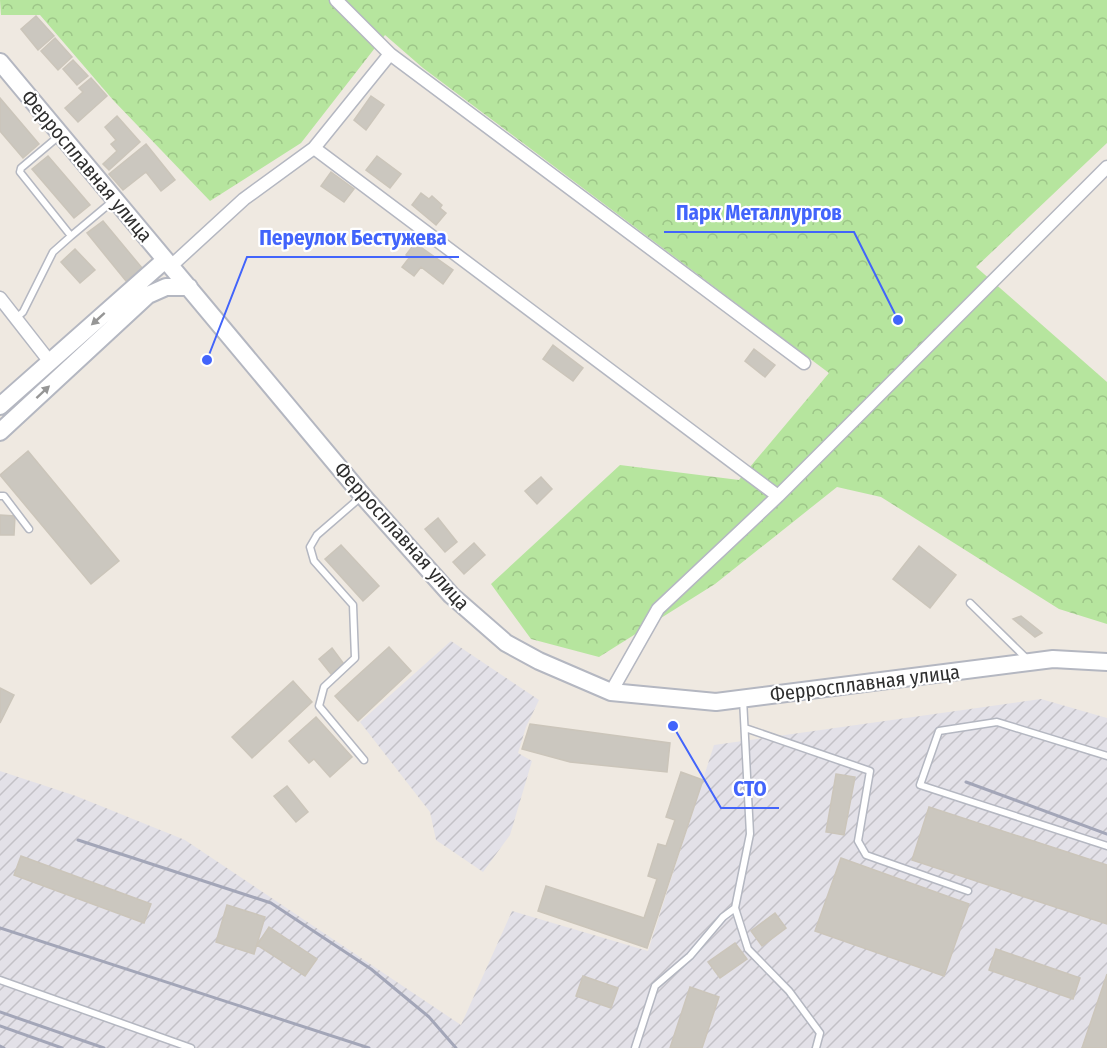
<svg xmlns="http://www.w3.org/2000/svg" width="1107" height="1048" font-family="'Fira Sans Condensed',sans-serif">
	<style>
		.industrial { fill: url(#industrial-furrows) }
		.park { fill: url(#park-crowns) }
		.building { fill: #cbc7bf; stroke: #cbc5ba; stroke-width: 1.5 }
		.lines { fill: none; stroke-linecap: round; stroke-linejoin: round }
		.lane-casing { stroke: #b4b7c1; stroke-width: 9 }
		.street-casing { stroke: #b4b7c1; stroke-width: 15 }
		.secondary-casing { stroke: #b4b7c1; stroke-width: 20 }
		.lane { stroke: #fff; stroke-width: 6 }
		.street { stroke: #fff; stroke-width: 12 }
		.secondary { stroke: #fff; stroke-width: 16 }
		.rail { stroke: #a3a6b8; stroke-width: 3 }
		.oneway { fill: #969696 }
		.labels { text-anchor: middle; stroke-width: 4.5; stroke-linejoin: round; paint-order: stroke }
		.street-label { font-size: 20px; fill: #2e2e2e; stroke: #fff }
		.leader { fill: none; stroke: #4264fb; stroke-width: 2 }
		.callout-dot { fill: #4264fb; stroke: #fff; stroke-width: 2 }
		.callout-label { font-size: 21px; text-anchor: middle; font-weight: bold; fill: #4264fb; stroke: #fff; stroke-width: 4.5; stroke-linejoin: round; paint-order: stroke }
	</style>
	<defs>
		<pattern id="industrial-furrows" width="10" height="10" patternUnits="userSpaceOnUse" patternTransform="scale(1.5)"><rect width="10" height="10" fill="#e3e1e8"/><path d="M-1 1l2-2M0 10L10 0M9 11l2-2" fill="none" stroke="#c3c1c7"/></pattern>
		<pattern id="park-crowns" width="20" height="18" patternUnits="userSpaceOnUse" patternTransform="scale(1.5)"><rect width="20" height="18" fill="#b6e59e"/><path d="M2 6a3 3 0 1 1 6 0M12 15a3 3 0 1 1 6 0" fill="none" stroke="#9dc588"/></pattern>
	</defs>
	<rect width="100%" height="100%" fill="#efe9e1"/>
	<path class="industrial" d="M 451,641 L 539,700 L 526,727 L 518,753 L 532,761 L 510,835 L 483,872 L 436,840 L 430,812 L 360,722 Z
		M 1041,699 L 1107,718 L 1107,1048 L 0,1048 L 0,771 L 76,796 L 185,840 L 461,1025 L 512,911 L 648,951 L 714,745 Z"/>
	<path class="park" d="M 0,0 L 1107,0 L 1107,143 L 976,267 L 1107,382 L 1107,624 L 1059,609 L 881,497 L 837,487 L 715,584 L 599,657 L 531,639 L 491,584 L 620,465 L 739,480 L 829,373 L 423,68 L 385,35 L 301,143 L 210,201 L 114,101 L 40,15 L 1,15 Z"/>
	<path class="building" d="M 36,16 L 54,36 L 38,50 L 21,29 Z
		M 55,38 L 72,57 L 58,70 L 41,51 Z
		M 73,60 L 88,76 L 77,85 L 63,69 Z
		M 91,78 L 107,96 L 78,122 L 65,108 L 83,92 L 79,88 Z
		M 371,96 L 384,105 L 366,130 L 354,120 Z
		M 0,98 L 39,144 L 23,158 L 0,131 Z
		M 117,116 L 140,142 L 109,170 L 103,164 L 117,151 L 111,144 L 116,140 L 105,127 Z
		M 146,144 L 175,180 L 161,191 L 146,172 L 123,190 L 109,174 Z
		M 48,156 L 90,205 L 74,218 L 32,169 Z
		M 377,156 L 401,174 L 390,188 L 366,170 Z
		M 331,172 L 354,189 L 344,202 L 321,186 Z
		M 421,193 L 429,199 L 432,196 L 442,205 L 440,208 L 446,213 L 436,225 L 412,205 Z
		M 103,221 L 142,268 L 126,281 L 87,233 Z
		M 415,243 L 453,270 L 443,284 L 421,267 L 414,276 L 402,267 L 409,258 L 406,255 Z
		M 75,249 L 95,270 L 80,283 L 61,262 Z
		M 553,345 L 583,368 L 573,381 L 543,359 Z
		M 754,349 L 775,365 L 765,377 L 745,361 Z
		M 28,451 L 119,561 L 91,584 L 0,475 Z
		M 541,477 L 552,489 L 537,504 L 525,491 Z
		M 0,515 L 15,516 L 14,535 L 0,535 Z
		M 438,518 L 457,542 L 445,552 L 425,529 Z
		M 474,543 L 485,555 L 464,574 L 453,562 Z
		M 341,545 L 379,586 L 363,601 L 325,559 Z
		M 919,546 L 956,575 L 930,608 L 893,579 Z
		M 1021,616 L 1042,633 L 1035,637 L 1013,619 Z
		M 389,647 L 411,671 L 358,721 L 335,696 Z
		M 332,648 L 344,664 L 331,674 L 319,659 Z
		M 293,681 L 312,702 L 252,758 L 232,737 Z
		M 0,688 L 14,695 L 0,723 Z
		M 316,717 L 352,757 L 330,777 L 314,759 L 309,763 L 289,741 Z
		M 530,724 L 670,743 L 667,772 L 570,762 L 522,749 Z
		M 681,772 L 703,780 L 647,948 L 538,911 L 546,886 L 644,918 L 657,879 L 648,876 L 658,844 L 666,846 L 675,820 L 666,817 Z
		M 836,774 L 855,777 L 844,835 L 826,832 Z
		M 287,786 L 308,812 L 296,822 L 274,796 Z
		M 929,807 L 1107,865 L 1107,924 L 912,860 Z
		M 21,856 L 151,904 L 144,923 L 14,875 Z
		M 841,858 L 969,904 L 944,976 L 815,931 Z
		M 227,905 L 265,917 L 254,954 L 216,942 Z
		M 775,913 L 786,928 L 762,946 L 751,931 Z
		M 269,927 L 317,959 L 305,976 L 257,945 Z
		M 735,943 L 747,959 L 720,978 L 708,962 Z
		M 996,949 L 1080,978 L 1073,999 L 989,970 Z
		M 1107,974 L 1107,1048 L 1082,1048 Z
		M 583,976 L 618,988 L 611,1008 L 576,996 Z
		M 690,987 L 719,997 L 702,1048 L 670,1048 Z"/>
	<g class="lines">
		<defs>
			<path id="lane" d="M 59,136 L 21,168 L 20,172 L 71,236 L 114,200
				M 16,318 L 23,312 L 53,252 L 71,236
				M 0,496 L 4,496 L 29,529
				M 362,496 L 317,535 L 310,547 L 314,561 L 353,605 L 355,658 L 324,687 L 319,706 L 364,760
				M 970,603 L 1027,659
				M 743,699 L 750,834 L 735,908 L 748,949 L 789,991 L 820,1033 L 816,1048
				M 745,728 L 870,771 L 858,841 L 866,855 L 968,891
				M 1107,756 L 997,722 L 939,731 L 920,785 L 1107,846
				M 0,980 L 191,1048
				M 635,1048 L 655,986 L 690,956 L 723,917 L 735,908"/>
			<path id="street" d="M 336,0 L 390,54 L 804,363
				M 314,148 L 778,496
				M 171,266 L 244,199 L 314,148 L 390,54
				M 0,298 L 50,362
				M 611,692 L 658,609 L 778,496 L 1107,167"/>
			<path id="secondary" d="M 0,62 L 362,495 L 451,595 L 506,643 L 539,661 L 611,692 L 716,702 L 1053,659 L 1107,662
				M 0,406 L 165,260
				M 0,432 L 148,295 L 166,287 L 189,287"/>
		</defs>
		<use href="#lane" class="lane-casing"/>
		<use href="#street" class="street-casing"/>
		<use href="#secondary" class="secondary-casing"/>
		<use href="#lane" class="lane"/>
		<use href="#street" class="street"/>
		<use href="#secondary" class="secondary"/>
		<path class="rail" d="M 966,782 L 1107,834
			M 78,840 L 271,903 L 371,969 L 429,1017 L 456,1048
			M 0,928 L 369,1048
			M 0,1012 L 104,1048
			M 0,1026 L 62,1048
			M 0,1046 L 4,1048"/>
	</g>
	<defs><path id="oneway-solid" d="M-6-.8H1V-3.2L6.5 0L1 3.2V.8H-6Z" transform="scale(1.5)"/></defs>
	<g class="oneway">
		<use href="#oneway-solid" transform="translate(98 319) rotate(138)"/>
		<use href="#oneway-solid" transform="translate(43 392) rotate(-43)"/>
	</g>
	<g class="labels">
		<g class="street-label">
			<text transform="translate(87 166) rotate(50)" y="7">Ферросплавная улица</text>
			<text transform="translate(402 536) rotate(48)" y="7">Ферросплавная улица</text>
			<text transform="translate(865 683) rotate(-7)" y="7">Ферросплавная улица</text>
		</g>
	</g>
	<path class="leader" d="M898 320L854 232H664M207 360L247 257H459M673 726L721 808H779"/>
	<g class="callout-dot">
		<circle cx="898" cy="320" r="6"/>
		<circle cx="207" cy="360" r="6"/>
		<circle cx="673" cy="726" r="6"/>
	</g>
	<g class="callout-label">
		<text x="759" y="220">Парк Металлургов</text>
		<text x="353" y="245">Переулок Бестужева</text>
		<text x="750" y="796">СТО</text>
	</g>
</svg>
